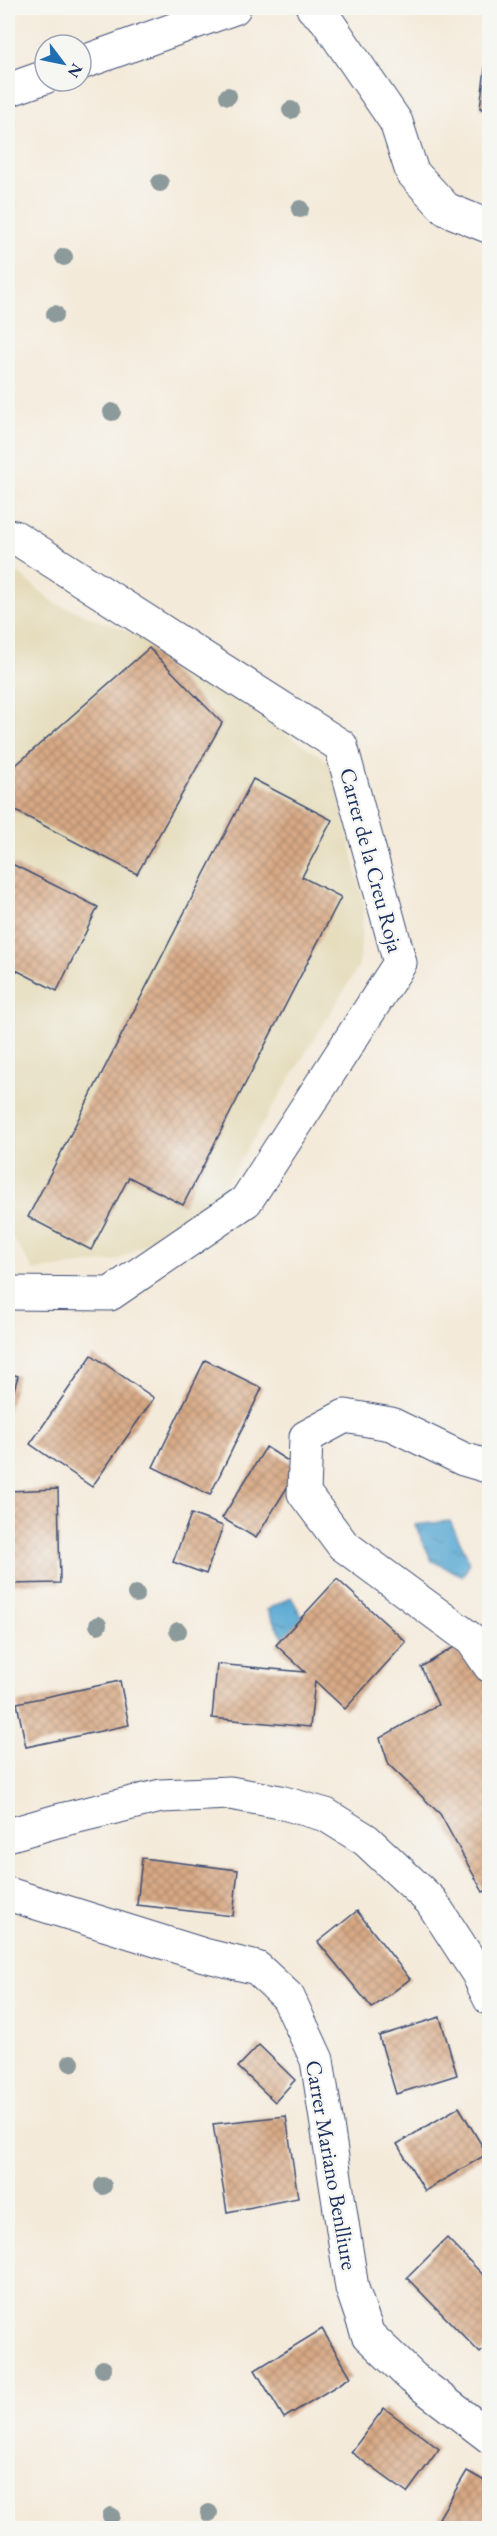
<svg xmlns="http://www.w3.org/2000/svg" width="497" height="2536" font-family="'EB Garamond',serif">
	<style>
		.built { fill: #e5dbba }
		.water { fill: url(#water-ripples); stroke: #3a6c98; stroke-width: 1.5 }
		.building { fill: url(#building-cross-hatch) }
		.lines { fill: none; stroke-linecap: round; stroke-linejoin: round }
		.minor-casing { stroke: #3c4b71; stroke-width: 35 }
		.minor { stroke: #fff; stroke-width: 33 }
		.tree { fill: #8d9a9c }
		.labels { text-anchor: middle; stroke-width: 5; stroke-linejoin: round; paint-order: stroke }
		.street-label { font-size: 22px; fill: #1b2f5e; stroke: #f6f6f2 }
	</style>
	<defs>
		<pattern id="water-ripples" width="26" height="14" patternUnits="userSpaceOnUse" patternTransform="scale(1.5)"><rect width="26" height="14" fill="#58a9d3"/><path d="M2 4q2-2 4 0t4 0M15 11q2-2 4 0t4 0" fill="none" stroke="#488aae"/></pattern>
		<pattern id="building-cross-hatch" width="8" height="8" patternUnits="userSpaceOnUse" patternTransform="scale(1.5)"><rect width="8" height="8" fill="#d8a984"/><path d="M0 0l8 8M0 8l8-8" fill="none" stroke="#ae8a6f"/></pattern>
	</defs>
	<rect width="100%" height="100%" fill="#f6f6f2"/>
	<filter id="ink" filterUnits="userSpaceOnUse"><feTurbulence type="fractalNoise" baseFrequency=".0167" numOctaves="2"/><feDisplacementMap in="SourceGraphic" scale="12" xChannelSelector="R" yChannelSelector="G"/><feConvolveMatrix kernelMatrix="1 2 1 2 8 2 1 2 1" color-interpolation-filters="sRGB"/></filter>
	<filter id="wash" filterUnits="userSpaceOnUse"><feTurbulence type="fractalNoise" baseFrequency=".008" numOctaves="4" result="noise"/><feDisplacementMap in="SourceGraphic" scale="24" xChannelSelector="R" yChannelSelector="G"/><feGaussianBlur stdDeviation="1.35" result="paint"/><feColorMatrix in="noise" values="0 0 0 0 0 0 0 0 0 0 0 0 0 0 0 0 0 1.4 0 .05"/><feComposite in="paint" operator="in"/></filter>
	<g filter="url(#wash)">
		<rect width="100%" height="100%" fill="#f4eada"/>
		<path class="built" d="M 8,565 L 55,603 L 136,634 L 332,764 L 364,905 L 359,966 L 218,1197 L 119,1260 L 34,1271 L 8,1231 Z"/>
		<path class="water" d="M 450,1521 L 470,1562 L 463,1576 L 432,1561 L 415,1525 Z
			M 291,1597 L 310,1630 L 287,1644 L 267,1610 Z"/>
		<g id="blocks">
			<path class="building" d="M 488,45 L 490,45 L 490,113 L 480,108 Z
				M 149,648 L 222,723 L 137,874 L 8,807 L 8,772 Z
				M 253,779 L 332,820 L 302,877 L 341,897 L 183,1205 L 129,1177 L 91,1250 L 28,1217 Z
				M 8,862 L 98,907 L 57,991 L 8,966 Z
				M 92,1355 L 154,1398 L 92,1487 L 30,1444 Z
				M 205,1360 L 262,1388 L 210,1495 L 153,1467 Z
				M 8,1373 L 18,1376 L 8,1411 Z
				M 266,1447 L 299,1468 L 256,1538 L 222,1518 Z
				M 58,1489 L 60,1583 L 8,1584 L 8,1491 Z
				M 191,1514 L 223,1526 L 206,1574 L 173,1562 Z
				M 337,1579 L 406,1642 L 345,1709 L 315,1681 L 310,1727 L 212,1718 L 217,1664 L 305,1672 L 276,1645 Z
				M 464,1641 L 490,1688 L 490,1889 L 483,1892 L 440,1814 L 389,1765 L 380,1738 L 438,1705 L 421,1667 Z
				M 120,1681 L 129,1725 L 26,1747 L 17,1703 Z
				M 142,1858 L 238,1870 L 233,1916 L 137,1905 Z
				M 357,1911 L 410,1979 L 372,2008 L 318,1942 Z
				M 440,2017 L 457,2075 L 396,2094 L 379,2036 Z
				M 259,2045 L 295,2080 L 275,2102 L 238,2067 Z
				M 459,2107 L 487,2154 L 425,2191 L 397,2144 Z
				M 286,2116 L 298,2198 L 227,2212 L 213,2124 Z
				M 447,2238 L 490,2282 L 490,2343 L 480,2353 L 407,2278 Z
				M 322,2329 L 351,2377 L 284,2418 L 255,2370 Z
				M 384,2408 L 439,2449 L 407,2493 L 351,2452 Z
				M 467,2471 L 490,2484 L 490,2528 L 456,2528 L 439,2518 Z"/>
		</g>
	</g>
	<g filter="url(#ink)">
		<use href="#blocks" fill-opacity="0" stroke="#3c4b71" stroke-width="1.5"/>
		<g class="lines">
			<defs>
				<path id="minor" d="M 313,8 L 325,18 L 396,122 L 412,172 L 446,209 L 490,227
					M 81,63 L 234,8
					M 8,90 L 45,77
					M 8,536 L 15,537 L 341,746 L 400,963 L 246,1201 L 110,1294 L 8,1293
					M 490,1467 L 463,1459 L 391,1424 L 345,1416 L 306,1437 L 304,1493 L 343,1545 L 472,1640 L 490,1666
					M 8,1835 L 57,1821 L 161,1796 L 230,1793 L 280,1802 L 326,1815 L 366,1840 L 431,1901 L 477,1972 L 490,1999
					M 8,1894 L 204,1955 L 257,1968 L 288,1997 L 317,2060 L 352,2288 L 368,2335 L 413,2378 L 490,2437"/>
			</defs>
			<use href="#minor" class="minor-casing"/>
			<use href="#minor" class="minor"/>
		</g>
		<g class="tree">
			<circle cx="228" cy="96" r="9"/>
			<circle cx="291" cy="110" r="9"/>
			<circle cx="160" cy="183" r="9"/>
			<circle cx="300" cy="209" r="9"/>
			<circle cx="64" cy="257" r="9"/>
			<circle cx="55" cy="314" r="9"/>
			<circle cx="112" cy="412" r="9"/>
			<circle cx="136" cy="1594" r="9"/>
			<circle cx="98" cy="1625" r="9"/>
			<circle cx="178" cy="1631" r="9"/>
			<circle cx="71" cy="2063" r="9"/>
			<circle cx="103" cy="2186" r="9"/>
			<circle cx="103" cy="2369" r="9"/>
			<circle cx="209" cy="2513" r="9"/>
			<circle cx="111" cy="2516" r="9"/>
		</g>
	</g>
	<g class="labels">
		<g class="street-label">
			<text transform="translate(372 860) rotate(75)" y="8">Carrer de la Creu Roja</text>
			<text transform="translate(332 2165) rotate(80)" y="8">Carrer Mariano Benlliure</text>
		</g>
	</g>
	<rect width="497" height="2536" fill="none" stroke="#f6f6f2" stroke-width="30"/>
	<g transform="translate(63 63) rotate(122)"><circle r="28" fill="#f6f6f2" stroke="#9ea6b7" stroke-width="1.5"/>
	<path d="M0-4.5L10 22L0 15L-10 22Z" fill="#1f6fb2"/>
	<text y="-9" font-size="16" font-weight="bold" text-anchor="middle" fill="#1b2f5e">N</text>
	</g>
</svg>
